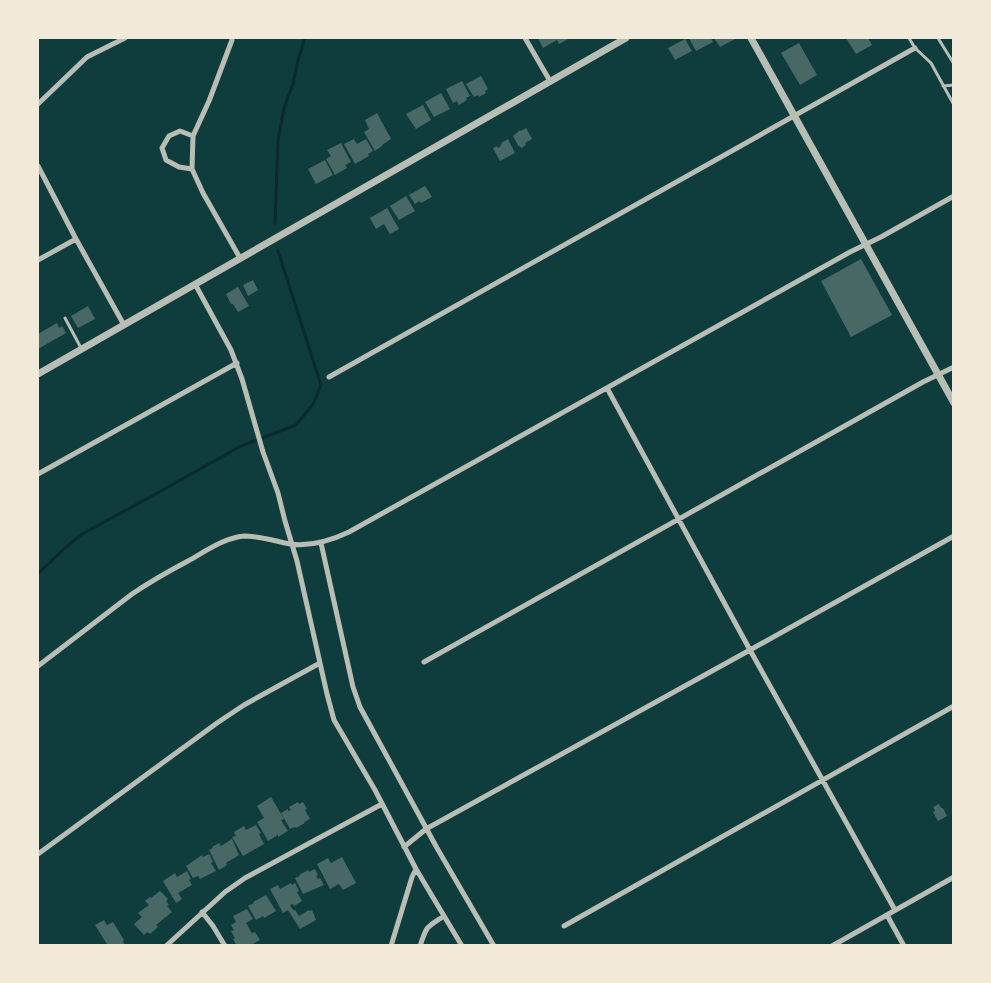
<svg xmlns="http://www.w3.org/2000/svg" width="991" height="983" font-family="Montserrat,sans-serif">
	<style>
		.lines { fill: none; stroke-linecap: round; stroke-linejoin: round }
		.stream { stroke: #0a2a2b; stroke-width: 3 }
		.building { fill: #486865 }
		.service { stroke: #b8beb3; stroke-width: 3 }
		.minor { stroke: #b8beb3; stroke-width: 5 }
		.tertiary { stroke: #b8beb3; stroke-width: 7 }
	</style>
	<rect width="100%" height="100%" fill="#0f3d3e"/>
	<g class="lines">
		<path class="stream" d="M 275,223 L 278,140 L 284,108 L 293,84 L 297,64 L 305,38
			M 38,573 L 46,566 L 65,548 L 82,534 L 152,496 L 241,446 L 296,425 L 313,404 L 321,385 L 278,251"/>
	</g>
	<path class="building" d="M 538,38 L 570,38 L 559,44 L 557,40 L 543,48 Z
		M 689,38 L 711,38 L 713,42 L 696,51 Z
		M 714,38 L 737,38 L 720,47 Z
		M 846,38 L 868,38 L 872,45 L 856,54 Z
		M 685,39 L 692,51 L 675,60 L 668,48 Z
		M 799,43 L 817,75 L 800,85 L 781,53 Z
		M 481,76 L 488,89 L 485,91 L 486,93 L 479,97 L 478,95 L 474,97 L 466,84 Z
		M 462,81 L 470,96 L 466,98 L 467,100 L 459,105 L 457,101 L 453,103 L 446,89 Z
		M 441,93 L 450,109 L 434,117 L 425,102 Z
		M 423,105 L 431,120 L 416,129 L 406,114 Z
		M 377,113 L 391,139 L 382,145 L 382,146 L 375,151 L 364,132 L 369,129 L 365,120 Z
		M 526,128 L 532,139 L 525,143 L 526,145 L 521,148 L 520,146 L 519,147 L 513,136 L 520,130 L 521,131 Z
		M 354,139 L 357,144 L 366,139 L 373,151 L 368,154 L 369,156 L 355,164 L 344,144 Z
		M 508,139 L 515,153 L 500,161 L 493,148 L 497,146 L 498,148 L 501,146 L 500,145 L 502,144 L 501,143 Z
		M 341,143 L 351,162 L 345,165 L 347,168 L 335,175 L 326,159 L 331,156 L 327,150 Z
		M 325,160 L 333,175 L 316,184 L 308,169 Z
		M 425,186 L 432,197 L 421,203 L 419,201 L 415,204 L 409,195 Z
		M 406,196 L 415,211 L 399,220 L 390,206 Z
		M 387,208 L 399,229 L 390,234 L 384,224 L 376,229 L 370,218 Z
		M 861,259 L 892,315 L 851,337 L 821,281 Z
		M 253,280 L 258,290 L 248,296 L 243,285 Z
		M 238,287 L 249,306 L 238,312 L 233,304 L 231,304 L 226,294 Z
		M 88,306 L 95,319 L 78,328 L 71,316 Z
		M 57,323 L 59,328 L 62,326 L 66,333 L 38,349 L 38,334 Z
		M 271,797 L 284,819 L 281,820 L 288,831 L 278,837 L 278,835 L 268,841 L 257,822 L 264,818 L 257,806 Z
		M 298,802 L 299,804 L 303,802 L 307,809 L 305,810 L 310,819 L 304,822 L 305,823 L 296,828 L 295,827 L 290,829 L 281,813 L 288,809 L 288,811 L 291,810 L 289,807 Z
		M 939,804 L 941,808 L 943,808 L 947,816 L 938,821 L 933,812 L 935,811 L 933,807 Z
		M 256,825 L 261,833 L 259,834 L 264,844 L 243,856 L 232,837 L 236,836 L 234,832 L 244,826 L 246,830 Z
		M 232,839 L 239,855 L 226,863 L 227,865 L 219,870 L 209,850 L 213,848 L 212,847 L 219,843 L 221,846 Z
		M 209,854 L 213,862 L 211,863 L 216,871 L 200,879 L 198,876 L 193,878 L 186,866 L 202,855 L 203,857 Z
		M 342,857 L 356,883 L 343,890 L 339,884 L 330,889 L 317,864 L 328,858 L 331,863 Z
		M 315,869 L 318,875 L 316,876 L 318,879 L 320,878 L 324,885 L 303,894 L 295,878 L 300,876 L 299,875 L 308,870 L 309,872 Z
		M 187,871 L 191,879 L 189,880 L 192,885 L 178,893 L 182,899 L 176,903 L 163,881 L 175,873 L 177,877 Z
		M 291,883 L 292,885 L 295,883 L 299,891 L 297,892 L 302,901 L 294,906 L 293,904 L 290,905 L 293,910 L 295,910 L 299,916 L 309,910 L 310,911 L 312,910 L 316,920 L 300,929 L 288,910 L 283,913 L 270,889 L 278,885 L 280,889 Z
		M 160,891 L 168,899 L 166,901 L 169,905 L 167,906 L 172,912 L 156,925 L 158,927 L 150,934 L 147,932 L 144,935 L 134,924 L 142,917 L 138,913 L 149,905 L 145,901 L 150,897 L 151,898 Z
		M 266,895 L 276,911 L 264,918 L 263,916 L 256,920 L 248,906 L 254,903 L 253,902 Z
		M 247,909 L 253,919 L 246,923 L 252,933 L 255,932 L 260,940 L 249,946 L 237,946 L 233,939 L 235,938 L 231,931 L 234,930 L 231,925 L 236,922 L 233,916 Z
		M 104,920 L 107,925 L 113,922 L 124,940 L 123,941 L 125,946 L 108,946 L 95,925 Z"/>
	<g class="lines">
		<path class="service" d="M 909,38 L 915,48 L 931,63 L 954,105
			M 938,38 L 954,64
			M 943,86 L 954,85
			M 65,318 L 81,348"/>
		<path class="minor" d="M 232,38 L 232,40 L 209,101 L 193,136 L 192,169 L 203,193 L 240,258
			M 525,38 L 550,81
			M 38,104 L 87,57 L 125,38
			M 38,166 L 76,239 L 124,325
			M 192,169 L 179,167 L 166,160 L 162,148 L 169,136 L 180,131 L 193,136
			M 38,260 L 76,239
			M 195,284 L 231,350 L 242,379 L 263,452 L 278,493 L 285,521 L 297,561 L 327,694 L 334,720 L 375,790 L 416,869 L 462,946
			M 329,377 L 915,48
			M 607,388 L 750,650 L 895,910
			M 38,474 L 237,363
			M 321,543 L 353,687 L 360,707 L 437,848 L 494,946
			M 424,662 L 923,382 L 954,367
			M 38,666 L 132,594 C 150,582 169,571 188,561 C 206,551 224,538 244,536 C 259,536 275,541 290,544 C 311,547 330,541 349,532 L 850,252 L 881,237 L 954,196
			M 404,847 L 426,829 L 750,650 L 954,536
			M 38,854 L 217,723 L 244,705 L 320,663
			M 202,912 L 213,926 L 225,946
			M 887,915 L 904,946
			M 564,926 L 954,706
			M 166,946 L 225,892 L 245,878 L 382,804
			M 391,946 L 412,877 L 416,869
			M 420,946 C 427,925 426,928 444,916
			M 832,946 L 954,877"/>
		<path class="tertiary" d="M 751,38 L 954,403
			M 38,374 L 626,38"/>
	</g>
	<rect width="991" height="983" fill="none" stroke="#f1e9da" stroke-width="78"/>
</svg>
